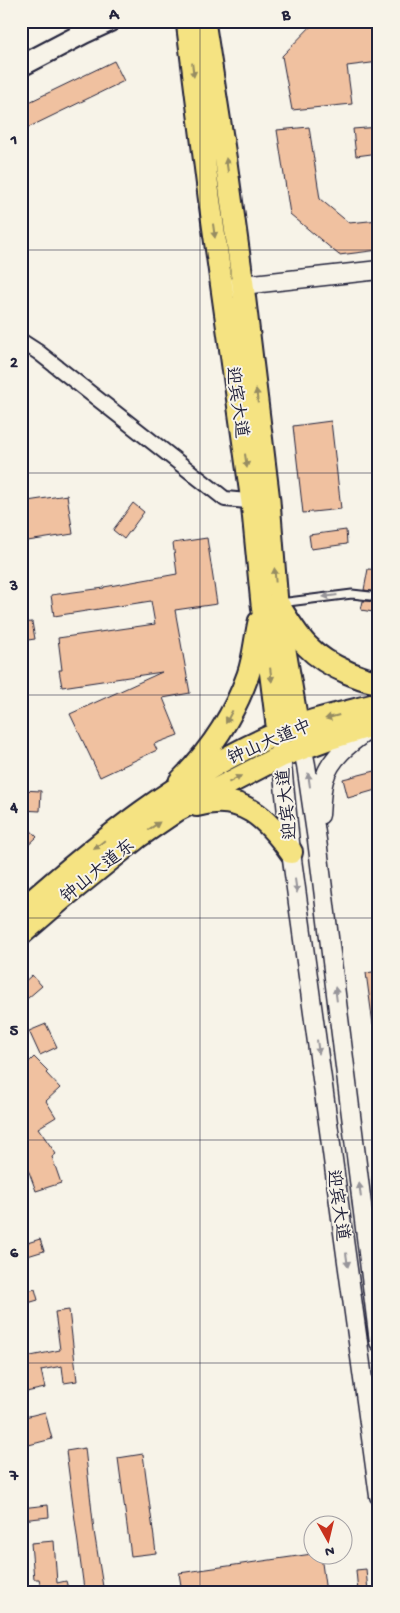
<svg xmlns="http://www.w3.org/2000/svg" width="400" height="1613" font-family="'Gochi Hand','LXGW WenKai TC',sans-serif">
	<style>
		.building { fill: #f0c1a0; stroke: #22223b }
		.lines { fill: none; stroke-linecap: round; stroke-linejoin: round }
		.service-casing { stroke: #22223b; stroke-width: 11 }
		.minor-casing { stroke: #22223b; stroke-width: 18 }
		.tertiary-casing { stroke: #22223b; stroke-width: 21 }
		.secondary-casing { stroke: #22223b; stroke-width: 24 }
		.primary-casing { stroke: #22223b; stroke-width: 25 }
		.trunk-casing { stroke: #22223b; stroke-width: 26 }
		.service { stroke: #f7f3e8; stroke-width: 7 }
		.minor { stroke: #f7f3e8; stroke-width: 14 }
		.tertiary { stroke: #f7f3e8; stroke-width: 18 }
		.secondary { stroke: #f7f3e8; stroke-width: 20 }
		.primary { stroke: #f5e382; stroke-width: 21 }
		.trunk { stroke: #f5e382; stroke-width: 22 }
		.oneway { fill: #968c62 }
		.oneway2 { fill: #97959a }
		.grid { fill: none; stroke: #22223b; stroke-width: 1; stroke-opacity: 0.55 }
		.labels { text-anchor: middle; stroke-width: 4; stroke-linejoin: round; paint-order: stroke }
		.street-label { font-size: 18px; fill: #22223b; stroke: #f7f3e8 }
		.neatline { fill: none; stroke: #22223b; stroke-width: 2 }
		.grid-label { font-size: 16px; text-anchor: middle; font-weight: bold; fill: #22223b }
	</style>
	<rect width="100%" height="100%" fill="#f7f3e8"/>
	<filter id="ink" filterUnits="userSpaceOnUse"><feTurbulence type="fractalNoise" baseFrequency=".02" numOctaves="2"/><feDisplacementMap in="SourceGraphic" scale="10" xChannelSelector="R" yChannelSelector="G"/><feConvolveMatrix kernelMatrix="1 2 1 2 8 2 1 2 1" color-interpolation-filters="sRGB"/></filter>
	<g filter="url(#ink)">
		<path class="building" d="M 316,21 L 379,21 L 379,62 L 347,66 L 352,104 L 292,110 L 282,56 Z
			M 114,61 L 124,81 L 21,131 L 21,106 Z
			M 309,127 L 320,199 L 349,223 L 379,220 L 379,250 L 339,255 L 290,214 L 277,130 Z
			M 379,127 L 379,153 L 356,156 L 353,129 Z
			M 331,421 L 341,509 L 303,513 L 293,426 Z
			M 67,495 L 73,534 L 21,542 L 21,502 Z
			M 133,503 L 144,512 L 124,539 L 113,530 Z
			M 346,530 L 347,544 L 311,549 L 309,535 Z
			M 207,538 L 217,604 L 175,610 L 190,693 L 163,698 L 178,735 L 154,744 L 157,750 L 100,777 L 70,714 L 162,672 L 62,687 L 59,670 L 62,670 L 58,638 L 155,624 L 151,601 L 54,616 L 51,595 L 104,588 L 104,587 L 177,574 L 173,543 Z
			M 368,569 L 379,570 L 379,592 L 364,590 Z
			M 363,601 L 379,602 L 379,613 L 361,610 Z
			M 32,622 L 35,639 L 21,641 L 21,623 Z
			M 379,770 L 379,789 L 348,798 L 343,779 Z
			M 21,790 L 41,791 L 40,811 L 21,810 Z
			M 21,820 L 37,837 L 21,852 Z
			M 379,971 L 379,1024 L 373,1024 L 366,973 Z
			M 32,975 L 42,986 L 21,1004 L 21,985 Z
			M 46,1024 L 57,1047 L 40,1055 L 29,1031 Z
			M 34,1057 L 48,1071 L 46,1073 L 60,1088 L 46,1101 L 56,1117 L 38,1128 L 56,1154 L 52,1157 L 61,1183 L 36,1191 L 29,1172 L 21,1161 L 21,1146 L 26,1143 L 21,1136 L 21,1070 Z
			M 40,1239 L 44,1251 L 21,1258 L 21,1245 Z
			M 35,1289 L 38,1300 L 21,1305 L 21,1293 Z
			M 69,1310 L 77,1381 L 64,1383 L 62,1366 L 41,1370 L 45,1388 L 21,1393 L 21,1358 L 60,1350 L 55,1312 Z
			M 45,1412 L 52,1439 L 21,1447 L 21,1418 Z
			M 85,1448 L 94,1531 L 103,1587 L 84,1589 L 66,1451 Z
			M 143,1454 L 156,1553 L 131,1556 L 118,1458 Z
			M 48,1505 L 49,1517 L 21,1520 L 21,1508 Z
			M 54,1541 L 57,1583 L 66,1581 L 69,1592 L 38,1592 L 37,1589 L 41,1587 L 39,1579 L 34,1579 L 31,1543 Z
			M 312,1554 L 312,1556 L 321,1556 L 326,1592 L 182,1592 L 179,1573 Z
			M 366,1569 L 368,1592 L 358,1592 L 356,1570 Z"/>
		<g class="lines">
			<defs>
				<path id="service" d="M 280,603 L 352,594 L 379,597"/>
				<path id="minor" d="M 21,341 L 38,352 L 225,499 L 259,502"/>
				<path id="tertiary" d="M 230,288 L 243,285 L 379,270
					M 300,736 L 306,765 L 317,840 L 379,1342
					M 280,746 L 291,852 L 379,1496
					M 320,815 C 321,803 321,790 324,780 C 330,758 350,743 367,731"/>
				<path id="secondary" d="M 21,66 L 84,33 L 110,21"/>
				<path id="primary" d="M 187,21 L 209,196 L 252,502 L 262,604 L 278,733
					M 204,21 L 226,162 L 243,285 L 269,501 L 277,603 L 298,727
					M 180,781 C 210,751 234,715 248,675 C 254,658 255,639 259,622"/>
				<path id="trunk" d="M 277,603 C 299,639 309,656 349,673 C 359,677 368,681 379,682
					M 197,805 C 242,792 267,819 291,852
					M 21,911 C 99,842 180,776 276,734 C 309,720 345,713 379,704
					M 21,934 L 65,896 L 139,836 L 177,810 L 281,756 L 327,739 L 379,723"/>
			</defs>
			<use href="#service" class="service-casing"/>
			<use href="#minor" class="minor-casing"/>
			<use href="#tertiary" class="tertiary-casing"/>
			<use href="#secondary" class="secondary-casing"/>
			<use href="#primary" class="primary-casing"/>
			<use href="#trunk" class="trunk-casing"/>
			<use href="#service" class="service"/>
			<use href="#minor" class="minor"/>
			<use href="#tertiary" class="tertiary"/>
			<use href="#secondary" class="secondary"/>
			<use href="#primary" class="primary"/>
			<use href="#trunk" class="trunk"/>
		</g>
		<defs><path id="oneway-solid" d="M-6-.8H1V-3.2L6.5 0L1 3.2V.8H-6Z" transform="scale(1.25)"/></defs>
		<g class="oneway">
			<use href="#oneway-solid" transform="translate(193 70) rotate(83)"/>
			<use href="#oneway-solid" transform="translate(227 165) rotate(-98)"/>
			<use href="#oneway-solid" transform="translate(214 231) rotate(82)"/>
			<use href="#oneway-solid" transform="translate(257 396) rotate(-97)"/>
			<use href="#oneway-solid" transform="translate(246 461) rotate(82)"/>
			<use href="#oneway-solid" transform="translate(275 575) rotate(-95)"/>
			<use href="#oneway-solid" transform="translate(271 675) rotate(83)"/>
			<use href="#oneway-solid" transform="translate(229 717) rotate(118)"/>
			<use href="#oneway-solid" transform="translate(332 717) rotate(165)"/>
			<use href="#oneway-solid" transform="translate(235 779) rotate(-28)"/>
			<use href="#oneway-solid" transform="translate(154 826) rotate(-34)"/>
			<use href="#oneway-solid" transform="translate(99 845) rotate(141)"/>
		</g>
		<g class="oneway2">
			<use href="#oneway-solid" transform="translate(330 596) rotate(173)"/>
			<use href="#oneway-solid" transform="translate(309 780) rotate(-98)"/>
			<use href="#oneway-solid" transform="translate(296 886) rotate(82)"/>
			<use href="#oneway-solid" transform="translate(336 994) rotate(-97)"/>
			<use href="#oneway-solid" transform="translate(318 1047) rotate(82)"/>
			<use href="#oneway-solid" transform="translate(360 1190) rotate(-97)"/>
			<use href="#oneway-solid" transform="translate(347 1260) rotate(82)"/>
		</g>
	</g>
	<path class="grid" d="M 200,21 L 200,1592M 21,250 L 379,250M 21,473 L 379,473M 21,695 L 379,695M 21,918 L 379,918M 21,1140 L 379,1140M 21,1363 L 379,1363"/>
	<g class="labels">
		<g class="street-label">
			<text transform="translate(238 402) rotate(82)" y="6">迎宾大道</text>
			<text transform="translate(269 741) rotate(-23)" y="6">钟山大道中</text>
			<text transform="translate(286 804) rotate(-96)" y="6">迎宾大道</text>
			<text transform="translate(97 870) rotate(-39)" y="6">钟山大道东</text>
			<text transform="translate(339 1205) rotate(82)" y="6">迎宾大道</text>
		</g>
	</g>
	<rect width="400" height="1613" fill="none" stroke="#f7f3e8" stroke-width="55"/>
	<g transform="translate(328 1540) rotate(172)"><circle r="24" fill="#f7f3e8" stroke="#a29fa3"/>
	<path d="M0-4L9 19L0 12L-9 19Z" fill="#c8321e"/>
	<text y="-8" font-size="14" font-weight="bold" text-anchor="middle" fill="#22223b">N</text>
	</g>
	<rect x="28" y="28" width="344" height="1558" class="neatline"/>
	<g class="grid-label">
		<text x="114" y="19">A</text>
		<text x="286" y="19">B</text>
		<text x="14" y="144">1</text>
		<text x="14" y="367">2</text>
		<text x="14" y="590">3</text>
		<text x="14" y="812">4</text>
		<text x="14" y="1035">5</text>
		<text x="14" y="1257">6</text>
		<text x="14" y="1480">7</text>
	</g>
</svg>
